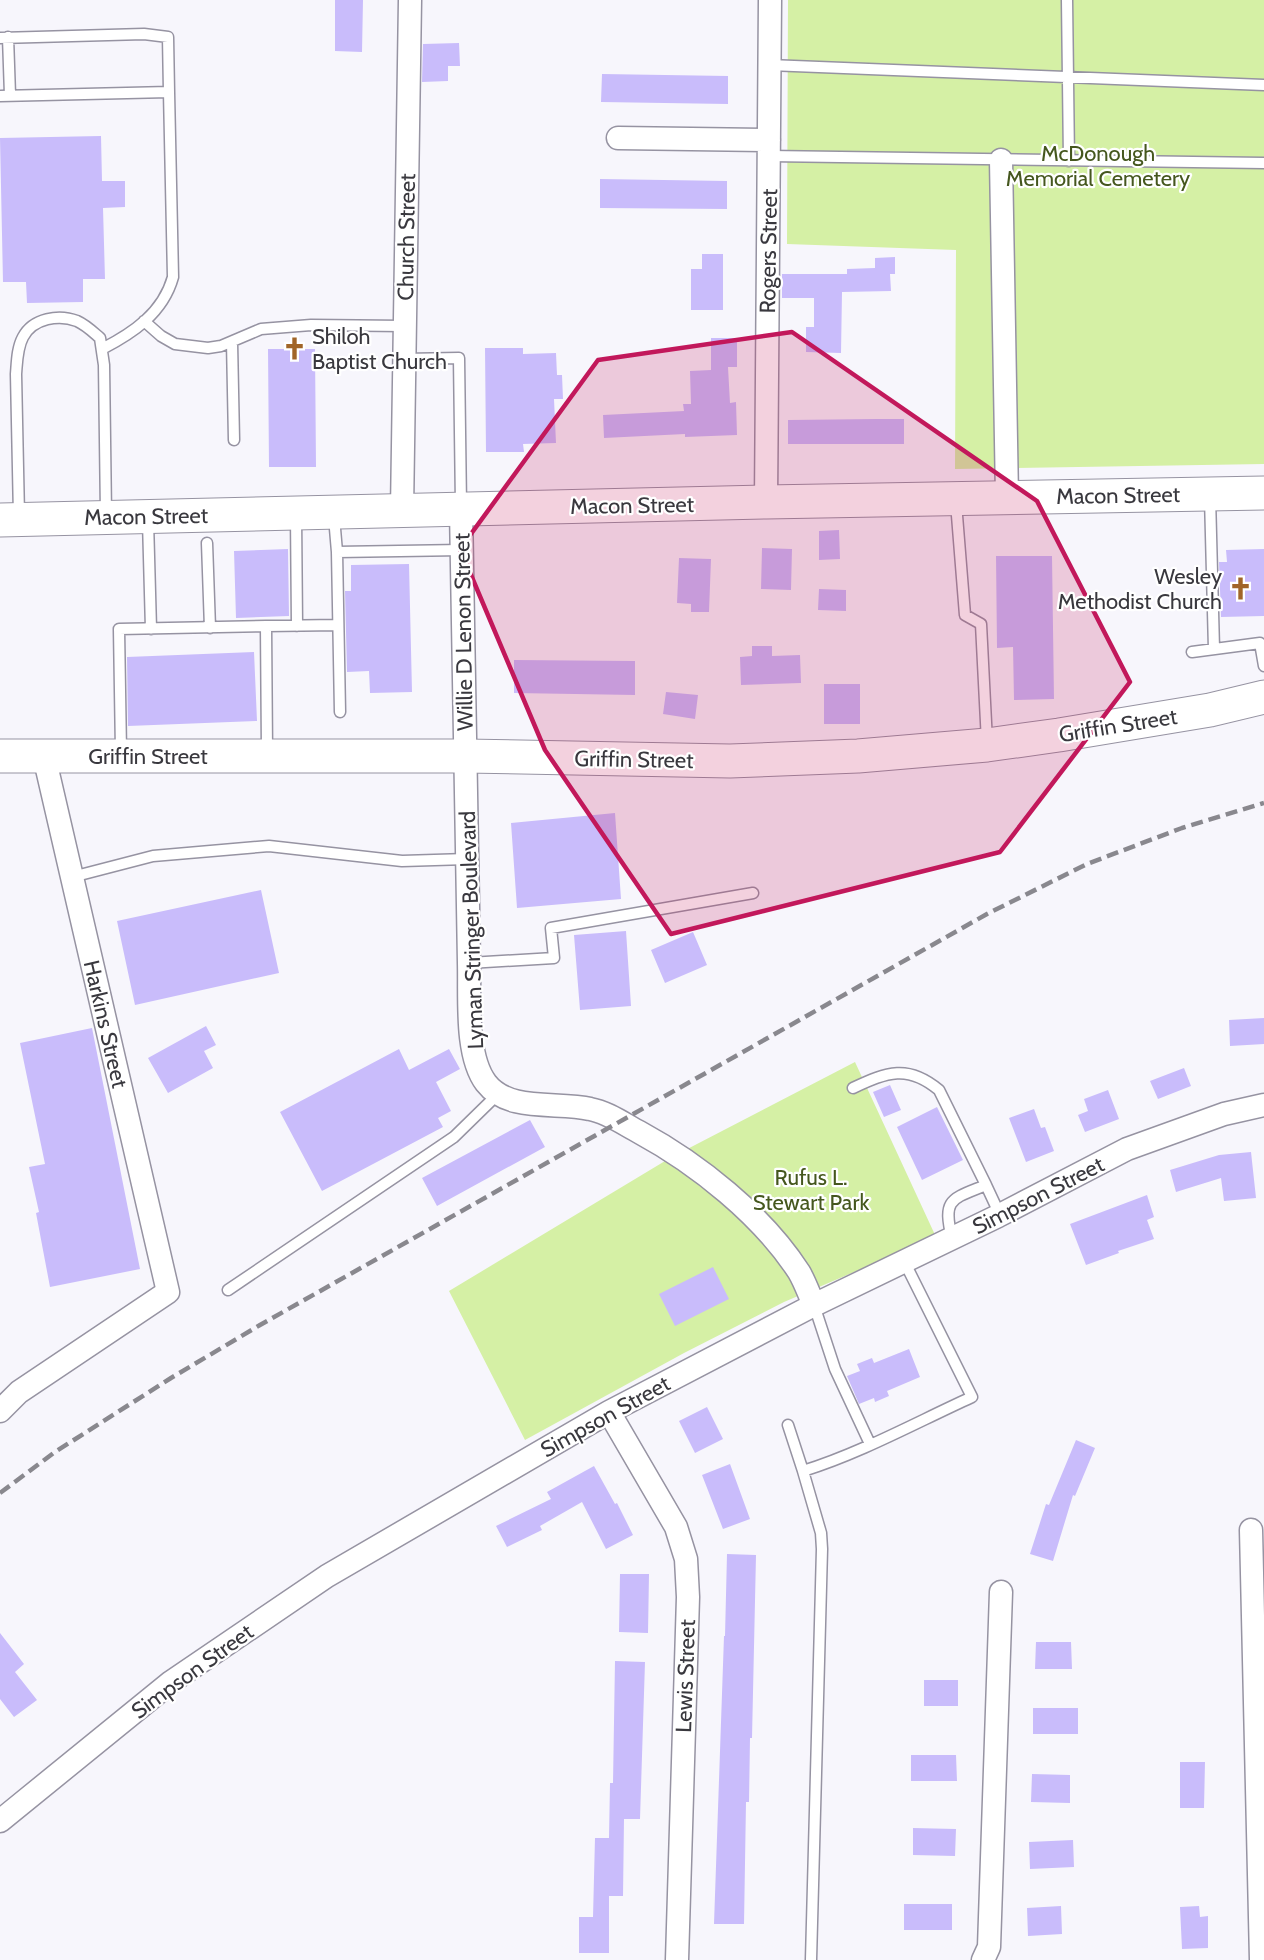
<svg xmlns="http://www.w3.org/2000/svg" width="1264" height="1960" font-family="Cabin,sans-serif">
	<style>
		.green { fill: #d5f0a5 }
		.building { fill: #c9bcfb }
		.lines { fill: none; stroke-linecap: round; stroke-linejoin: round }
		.lane-casing { stroke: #9693a2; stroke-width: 13 }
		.street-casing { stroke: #9693a2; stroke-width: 25 }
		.primary-casing { stroke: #9693a2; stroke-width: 35 }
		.lane { stroke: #fff; stroke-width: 10 }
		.street { stroke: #fff; stroke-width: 22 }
		.primary { stroke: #fff; stroke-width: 33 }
		.rail { stroke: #89888e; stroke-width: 4.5; stroke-dasharray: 12 6; stroke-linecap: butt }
		.marked { fill: #c2185b; fill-opacity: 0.2; stroke: #c2185b; stroke-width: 4.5; stroke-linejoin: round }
		.labels { text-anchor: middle; stroke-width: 4.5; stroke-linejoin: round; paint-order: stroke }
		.park-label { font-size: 22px; fill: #45571e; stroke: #fff }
		.street-label { font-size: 22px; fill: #39383e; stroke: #fff }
		.poi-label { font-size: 22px; fill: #39383e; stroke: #fff; text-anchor: start }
	</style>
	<rect width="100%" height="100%" fill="#f7f6fc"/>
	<path class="green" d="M 788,0 L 1264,0 L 1264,464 L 955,469 L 956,250 L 787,244 Z
		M 855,1062 L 936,1237 L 784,1302 L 684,1353 L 525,1440 L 449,1291 L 670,1158 Z"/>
	<path class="building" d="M 335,0 L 363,0 L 362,52 L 335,51 Z
		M 459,43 L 460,66 L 448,66 L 448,81 L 422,82 L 423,44 Z
		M 602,74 L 728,76 L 728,104 L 601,102 Z
		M 101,136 L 102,181 L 125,181 L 125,207 L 103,208 L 105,279 L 83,279 L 83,302 L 27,303 L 26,282 L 3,282 L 0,138 Z
		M 600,179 L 727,181 L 727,209 L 600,208 Z
		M 702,254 L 723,254 L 723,310 L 691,310 L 691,269 L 702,269 Z
		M 895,257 L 895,274 L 890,274 L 891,291 L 842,292 L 841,353 L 806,352 L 806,327 L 814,327 L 814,298 L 782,298 L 782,274 L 847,274 L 847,269 L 875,268 L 875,258 Z
		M 711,338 L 737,338 L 737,367 L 728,367 L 730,403 L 736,402 L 737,435 L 685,437 L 685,434 L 604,438 L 603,415 L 684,411 L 683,404 L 691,404 L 690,371 L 711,370 Z
		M 485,348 L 523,348 L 523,354 L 556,353 L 557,375 L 562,375 L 563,399 L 554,399 L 556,443 L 523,444 L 524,452 L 486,452 Z
		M 268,349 L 315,349 L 316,467 L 269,467 Z
		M 876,419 L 904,419 L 904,444 L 788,444 L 788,420 Z
		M 839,530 L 840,559 L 819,560 L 819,531 Z
		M 762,548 L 792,549 L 791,590 L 761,589 Z
		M 288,549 L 289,616 L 236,618 L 234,551 Z
		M 1264,549 L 1264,616 L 1221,617 L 1219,562 L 1227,562 L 1226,550 Z
		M 996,556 L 1052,556 L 1054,699 L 1014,700 L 1013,647 L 997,648 Z
		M 679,558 L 711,559 L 709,612 L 691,612 L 691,604 L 677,603 Z
		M 409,564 L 412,692 L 370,693 L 369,671 L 347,672 L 345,591 L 351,591 L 351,565 Z
		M 819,589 L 846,590 L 846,611 L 818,610 Z
		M 752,646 L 772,646 L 772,656 L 800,655 L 801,683 L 741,685 L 740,657 L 752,656 Z
		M 254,652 L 257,721 L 128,726 L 127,657 Z
		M 514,660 L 635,661 L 635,695 L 514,693 Z
		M 824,684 L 860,684 L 860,724 L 824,724 Z
		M 666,692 L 698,695 L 695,719 L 663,714 Z
		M 615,813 L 621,899 L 517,908 L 511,823 Z
		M 261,890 L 279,973 L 135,1005 L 117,921 Z
		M 626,931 L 631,1006 L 580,1010 L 574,935 Z
		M 693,932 L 707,965 L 665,983 L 651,950 Z
		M 1264,1018 L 1264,1044 L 1230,1046 L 1229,1020 Z
		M 206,1026 L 216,1045 L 204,1051 L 213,1068 L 168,1093 L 148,1058 Z
		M 92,1028 L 140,1269 L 50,1287 L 36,1213 L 39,1212 L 29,1167 L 45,1164 L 20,1043 Z
		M 399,1049 L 409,1070 L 449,1049 L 460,1069 L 436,1082 L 451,1111 L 438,1118 L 443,1127 L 322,1191 L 280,1112 Z
		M 1184,1068 L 1191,1086 L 1158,1099 L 1150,1081 Z
		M 890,1085 L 901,1110 L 884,1117 L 873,1092 Z
		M 1108,1090 L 1119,1119 L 1085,1132 L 1078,1115 L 1088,1111 L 1084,1099 Z
		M 937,1107 L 963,1160 L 922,1180 L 897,1127 Z
		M 1034,1109 L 1041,1128 L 1045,1127 L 1054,1151 L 1026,1162 L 1009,1118 Z
		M 530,1120 L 545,1147 L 437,1206 L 422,1178 Z
		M 1251,1152 L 1256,1198 L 1224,1201 L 1221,1178 L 1176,1192 L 1170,1170 L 1219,1155 Z
		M 1147,1195 L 1154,1217 L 1147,1220 L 1154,1239 L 1118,1251 L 1119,1253 L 1086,1265 L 1070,1224 Z
		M 713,1267 L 729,1299 L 675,1326 L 659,1294 Z
		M 909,1349 L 920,1377 L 887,1391 L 889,1396 L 875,1402 L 874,1398 L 859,1404 L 847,1376 L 860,1371 L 857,1364 L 872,1358 L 874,1363 Z
		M 707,1407 L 723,1439 L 695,1453 L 679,1421 Z
		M 1076,1440 L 1095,1448 L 1075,1496 L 1073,1495 L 1053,1561 L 1030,1554 L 1046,1504 L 1049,1505 Z
		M 730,1464 L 750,1519 L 723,1529 L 702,1475 Z
		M 594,1466 L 615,1504 L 617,1503 L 633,1535 L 606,1549 L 582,1502 L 540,1526 L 542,1530 L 507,1547 L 496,1526 L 551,1499 L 547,1492 Z
		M 727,1554 L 756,1555 L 752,1738 L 750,1738 L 749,1802 L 746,1802 L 744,1924 L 714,1924 L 724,1636 L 725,1636 Z
		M 620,1574 L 649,1574 L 648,1633 L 619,1632 Z
		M 0,1633 L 24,1664 L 15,1672 L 37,1700 L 14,1717 L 0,1699 Z
		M 1036,1642 L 1071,1642 L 1072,1669 L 1035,1669 Z
		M 615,1661 L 645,1662 L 640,1819 L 624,1819 L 623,1896 L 609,1896 L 609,1953 L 579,1953 L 579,1917 L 593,1917 L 595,1838 L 609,1838 L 610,1783 L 613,1783 Z
		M 924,1680 L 958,1680 L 958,1706 L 924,1706 Z
		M 1033,1708 L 1078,1708 L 1078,1734 L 1033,1734 Z
		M 911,1755 L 956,1755 L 957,1781 L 911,1781 Z
		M 1180,1762 L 1205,1762 L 1204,1808 L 1180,1808 Z
		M 1032,1774 L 1070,1775 L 1070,1803 L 1031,1802 Z
		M 913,1828 L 956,1829 L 955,1856 L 913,1855 Z
		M 1073,1840 L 1074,1867 L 1030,1869 L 1029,1842 Z
		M 904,1904 L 952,1904 L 952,1930 L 904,1930 Z
		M 1061,1906 L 1062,1934 L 1028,1936 L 1027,1908 Z
		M 1199,1906 L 1200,1917 L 1208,1916 L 1208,1948 L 1182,1949 L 1180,1907 Z"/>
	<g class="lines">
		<defs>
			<path id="lane" d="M 1067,0 L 1069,161
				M 8,37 L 10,95
				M 0,38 L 144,34 L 168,37 L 169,92 L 0,96
				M 769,65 L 1264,85
				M 769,156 L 1264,163
				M 144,321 L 161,336 L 175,344 L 208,348 L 221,346 L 261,329 L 311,325 L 404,326
				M 232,342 L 234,440
				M 102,349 C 133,333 163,313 173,277 L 169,92
				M 404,359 L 459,358 L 461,506
				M 1210,497 L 1214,649
				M 956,503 L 965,615 L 981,624 L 987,742
				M 296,515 L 297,626
				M 19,516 L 16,374 C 17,362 17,348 23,337 C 33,318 59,314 77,321 C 86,325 93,332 100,338 L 104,365 L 106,514
				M 334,517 L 337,552
				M 148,521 L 151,629
				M 207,543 L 210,628
				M 1192,652 L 1260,643 L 1264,666
				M 340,712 L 337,552 L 462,550
				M 121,752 L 119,629 L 266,626
				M 267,752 L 266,626 L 338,625
				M 72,877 L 153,856 L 269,846 L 402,861 L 467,859
				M 469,963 L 554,958 L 551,928 L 753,893
				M 853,1088 C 887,1072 908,1064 939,1090 L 986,1185
				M 952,1238 C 942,1198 952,1199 986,1185 L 1000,1215
				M 228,1290 L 454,1137 L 498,1094
				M 814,1305 L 835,1369 L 870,1444
				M 788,1425 L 803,1471
				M 811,1960 L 822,1549 L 821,1533 L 803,1471 C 861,1453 917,1422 972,1397 L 904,1261"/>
			<path id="street" d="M 618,138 L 769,140
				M 1001,160 L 1007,497
				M 766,502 L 770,0
				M 461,509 L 469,963 C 470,998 465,1055 486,1083 C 509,1113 558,1101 590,1109 C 607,1112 624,1124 639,1132 C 698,1164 762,1215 799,1272 C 805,1282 809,1294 814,1305
				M 402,510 L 410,0
				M 0,1411 L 19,1392 L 168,1292 L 44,756
				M 609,1412 L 676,1527 L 686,1559 L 688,1597 L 677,1960
				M 1251,1530 L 1261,1960
				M 0,1821 L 171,1682 L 327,1576 L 609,1412 L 814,1305 L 998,1216 L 1127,1149 L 1224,1114 L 1264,1105
				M 983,1960 L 989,1947 L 1001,1592"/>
			<path id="primary" d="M 0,520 L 766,502 L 1264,493
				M 0,756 L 465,756 L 730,761 L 858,756 L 987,745 L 1059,735 L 1210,710 L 1264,697"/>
		</defs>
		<use href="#lane" class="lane-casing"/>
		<use href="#street" class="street-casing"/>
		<use href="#primary" class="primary-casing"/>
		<use href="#lane" class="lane"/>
		<use href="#street" class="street"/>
		<use href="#primary" class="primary"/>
		<path class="rail" d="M 0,1493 L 55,1452 L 171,1378 L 260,1325 L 987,914 L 1087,864 L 1182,828 L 1264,803"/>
	</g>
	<path class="marked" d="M 792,332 L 1037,501 L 1130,682 L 1000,852 L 671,934 L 545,750 L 460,549 L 598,360 Z"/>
	<defs>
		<symbol id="church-bare" viewBox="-9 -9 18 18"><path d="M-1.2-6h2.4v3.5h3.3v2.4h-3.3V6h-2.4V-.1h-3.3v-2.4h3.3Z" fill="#a16528" stroke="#fff" stroke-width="2.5" paint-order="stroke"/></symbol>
	</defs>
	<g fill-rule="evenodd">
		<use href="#church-bare" x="278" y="332" width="33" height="33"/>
		<use href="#church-bare" x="1224" y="572" width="33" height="33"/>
	</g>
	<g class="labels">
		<g class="park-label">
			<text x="1098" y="161">McDonough<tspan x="1098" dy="25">Memorial Cemetery</tspan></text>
			<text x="811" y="1185">Rufus L.<tspan x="811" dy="25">Stewart Park</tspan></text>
		</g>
		<g class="street-label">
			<text transform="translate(406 237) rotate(-89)" y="8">Church Street</text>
			<text transform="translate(768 251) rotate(-89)" y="8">Rogers Street</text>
			<text transform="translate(1118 495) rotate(-1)" y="8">Macon Street</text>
			<text transform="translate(632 505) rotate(-1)" y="8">Macon Street</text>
			<text transform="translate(146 516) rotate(-1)" y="8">Macon Street</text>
			<text transform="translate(463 632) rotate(-91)" y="8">Willie D Lenon Street</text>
			<text transform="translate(1118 725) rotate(-9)" y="8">Griffin Street</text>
			<text x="148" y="764">Griffin Street</text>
			<text transform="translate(634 759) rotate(1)" y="8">Griffin Street</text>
			<text transform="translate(471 930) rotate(-92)" y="8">Lyman Stringer Boulevard</text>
			<text transform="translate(106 1024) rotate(77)" y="8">Harkins Street</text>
			<text transform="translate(1038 1195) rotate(-27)" y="8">Simpson Street</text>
			<text transform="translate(605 1416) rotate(-29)" y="8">Simpson Street</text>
			<text transform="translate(192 1671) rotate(-36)" y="8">Simpson Street</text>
			<text transform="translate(685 1676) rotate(-88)" y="8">Lewis Street</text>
		</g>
		<g class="poi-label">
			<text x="312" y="344">Shiloh<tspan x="312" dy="25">Baptist Church</tspan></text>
			<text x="1222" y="584" text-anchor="end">Wesley<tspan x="1222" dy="25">Methodist Church</tspan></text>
		</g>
	</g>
</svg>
